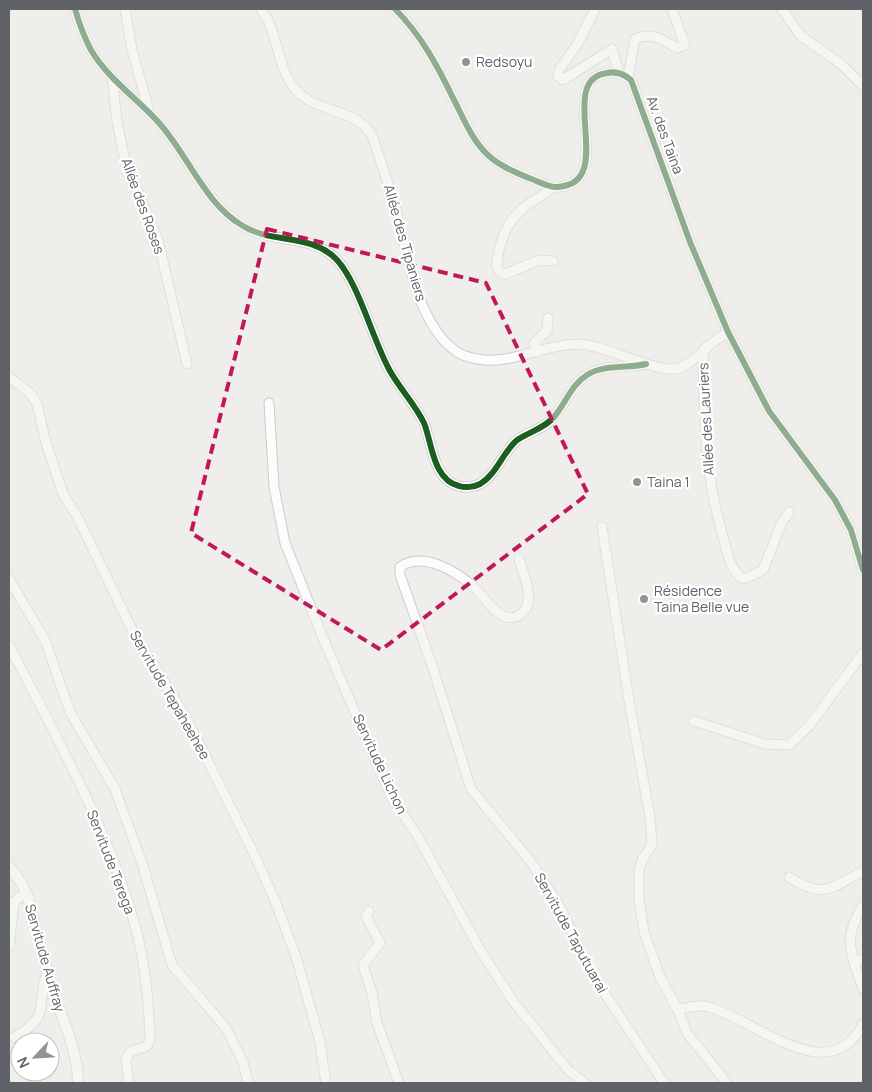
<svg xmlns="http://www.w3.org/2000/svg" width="872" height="1092" font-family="Manrope,sans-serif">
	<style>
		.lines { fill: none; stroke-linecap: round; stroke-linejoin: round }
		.minor-casing { stroke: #cbcccc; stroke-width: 11 }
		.tertiary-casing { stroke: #cbcccc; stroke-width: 12 }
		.minor { stroke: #fdfcfc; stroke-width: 9 }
		.tertiary { stroke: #fdfcfc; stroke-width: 10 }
		.cycleway-casing { stroke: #fff; stroke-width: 9 }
		.cycleway { stroke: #1b5e20; stroke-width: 6 }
		.marked { fill: none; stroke: #c2185b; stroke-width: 4; stroke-dasharray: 10 6; stroke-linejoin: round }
		.poi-dot { fill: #919496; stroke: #fff; stroke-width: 2 }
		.labels { text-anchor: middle; stroke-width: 4.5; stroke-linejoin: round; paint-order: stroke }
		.poi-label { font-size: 14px; fill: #5f6368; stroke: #fff; text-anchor: start }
		.street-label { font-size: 14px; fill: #5f6368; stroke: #fff }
	</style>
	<rect width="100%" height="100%" fill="#efeeea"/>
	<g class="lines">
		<defs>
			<path id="minor" d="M 75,9 C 79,23 84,37 91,50 C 108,79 138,99 160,124 C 189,157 205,204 243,226 C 272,244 312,233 337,260 C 359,284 373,341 390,371 C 400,389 415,404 424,423 C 432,443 433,480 459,486 C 465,488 474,487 480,484 C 496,475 503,452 517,440 C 529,432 545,428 554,417 C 566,403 571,385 587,375 C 604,364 626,369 646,364
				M 125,9 L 132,50 L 148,107 L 147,111
				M 261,9 C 279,33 276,66 295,89 C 316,114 354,107 372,135 C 380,159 388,183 395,207 C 407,251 416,320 453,349 C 462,357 474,359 485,360 C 517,362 546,344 578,344 C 604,344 661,376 680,368 C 698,360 709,342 728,332
				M 395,9 C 421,35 437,65 453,98 C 463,117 472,141 489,156 C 500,166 515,172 529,178 C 538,181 548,188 558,187 C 619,183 554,80 607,73 C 616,71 624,74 631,80 L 690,242 L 728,332 L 769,411 L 835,500 L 851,530 L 863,570
				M 595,9 L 578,43 L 559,70 L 558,76 L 563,80 L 612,49 L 619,73
				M 782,9 L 801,36 L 841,64 L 863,86
				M 112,76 L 117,122 L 125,160 L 158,240 L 187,364
				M 628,77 L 635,39 C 652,31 662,40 677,48 L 685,45 L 672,9
				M 553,261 L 539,260 L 506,274 L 501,273 L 497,267 C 497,247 506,223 521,210 C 531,201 543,196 553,187
				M 706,347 L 703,356 C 704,419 705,479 724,540 C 727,553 731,569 741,578 L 747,578 L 763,570 L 782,522 L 789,512
				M 538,352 L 534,343 L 547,331 L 548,318
				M 9,377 L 31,394 L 37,404 L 46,443 L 63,494 L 77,516 L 139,644 L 155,666 L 188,721 L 255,856 L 276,903 L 297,960 L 320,1042 L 326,1083
				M 269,403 L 274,487 L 285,543 L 323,638 L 392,798 L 417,835 L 482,953 L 513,1001 L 568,1070 L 585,1083
				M 602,527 L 630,706 L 650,817 L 652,845 L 642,860 L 639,870 L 639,899 L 644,932 L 660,977 L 679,1012 L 687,1033 L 727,1083
				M 519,559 C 524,575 538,606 518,616 C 512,619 506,618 500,614 C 489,607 483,595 473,586 C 455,571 423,551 400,567 L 400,575 L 432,665 L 471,789 L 532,863 L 561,909 L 591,973 L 664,1083
				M 9,579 L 45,640 L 70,712 L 115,789 L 142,863 L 172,965 L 226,1028 L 243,1062 L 248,1083
				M 9,645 C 57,739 112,834 138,937 C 146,970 149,1006 150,1039 L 147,1046 L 130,1052 L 126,1060 L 129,1083
				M 694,721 L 765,744 L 789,745 L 809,726 L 863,653
				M 789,877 C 823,900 831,888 863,871
				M 863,906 C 841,939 852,956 863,989
				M 369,911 L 366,916 L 380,943 L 363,965 L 372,993 L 377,1023 L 399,1083
				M 9,947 L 14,902 L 26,892
				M 854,963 L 863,958
				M 677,1009 C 687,1008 699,1004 708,1007 C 752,1017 829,1092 863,1024
				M 14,1037 C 53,1017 35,1003 48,970"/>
			<path id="tertiary" d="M 9,866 L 22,884 L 28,897 C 36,929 44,962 54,994 C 64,1024 78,1051 78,1083"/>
		</defs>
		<use href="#minor" class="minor-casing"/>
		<use href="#tertiary" class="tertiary-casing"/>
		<use href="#minor" class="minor"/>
		<use href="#tertiary" class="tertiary"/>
		<defs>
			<path id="cycleway" d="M 75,9 C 79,23 84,37 91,50 C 108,79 138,99 160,124 C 189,157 205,204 243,226 C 272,244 312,233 337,260 C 359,284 373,341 390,371 C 400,389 415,404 424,423 C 432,443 433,480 459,486 C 465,488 474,487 480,484 C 496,475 503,452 517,440 C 529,432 545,428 554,417 C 566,403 571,385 587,375 C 604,364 626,369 646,364
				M 395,9 C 421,35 437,65 453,98 C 463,117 472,141 489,156 C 500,166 515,172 529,178 C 538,181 548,188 558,187 C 619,183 554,80 607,73 C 616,71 624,74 631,80 L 690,242 L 728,332 L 769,411 L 835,500 L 851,530 L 863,570"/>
		</defs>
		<use href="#cycleway" class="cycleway-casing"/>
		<use href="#cycleway" class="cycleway"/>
	</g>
	<path d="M0 0H872V1092H0ZM 267,229 L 486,283 L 588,494 L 381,650 L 191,533 Z" fill="#efeeea" fill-opacity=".55" fill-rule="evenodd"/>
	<path class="marked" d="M 267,229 L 486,283 L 588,494 L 381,650 L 191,533 Z"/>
	<g class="poi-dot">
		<circle cx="466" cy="62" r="5"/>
		<circle cx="637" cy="482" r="5"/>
		<circle cx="644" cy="599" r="5"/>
	</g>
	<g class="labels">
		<g class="poi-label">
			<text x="476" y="67">Redsoyu</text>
			<text x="647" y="487">Taina 1</text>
			<text x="654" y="596">Résidence<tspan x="654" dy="16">Taina Belle vue</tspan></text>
		</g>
		<g class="street-label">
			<text transform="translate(665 135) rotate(70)" y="5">Av. des Taina</text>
			<text transform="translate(143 206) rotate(70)" y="5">Allée des Roses</text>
			<text transform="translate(405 243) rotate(74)" y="5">Allée des Tipaniers</text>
			<text transform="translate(706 419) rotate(-93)" y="5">Allée des Lauriers</text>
			<text transform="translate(170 695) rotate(60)" y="5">Servitude Tepaheehee</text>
			<text transform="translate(380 764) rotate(65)" y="5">Servitude Lichon</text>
			<text transform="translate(111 862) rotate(69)" y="5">Servitude Terega</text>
			<text transform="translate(571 933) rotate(61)" y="5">Servitude Taputuarai</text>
			<text transform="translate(45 958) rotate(74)" y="5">Servitude Auffray</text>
		</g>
	</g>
	<rect width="872" height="1092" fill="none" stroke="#5f6368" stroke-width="20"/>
	<g transform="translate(35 1057) rotate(245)"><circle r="24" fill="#ffffff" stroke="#bfc1c3"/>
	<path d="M0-4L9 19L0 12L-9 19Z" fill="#919496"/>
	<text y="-8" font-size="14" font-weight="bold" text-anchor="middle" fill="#5f6368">N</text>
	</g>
</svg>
